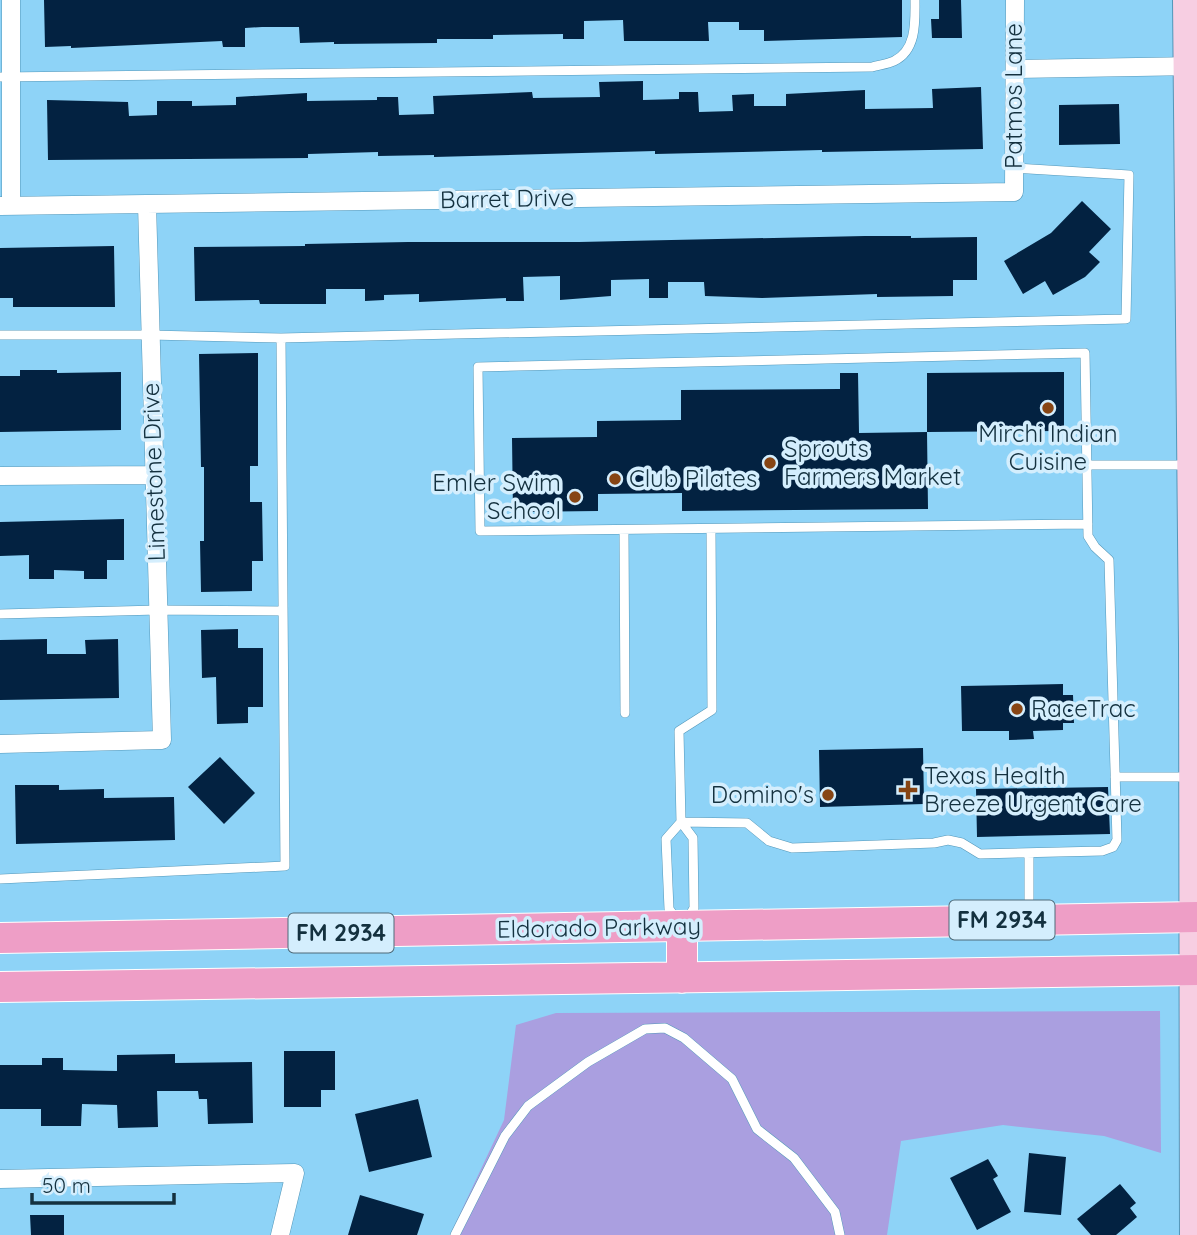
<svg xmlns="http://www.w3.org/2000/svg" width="1197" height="1235" font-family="Quicksand,sans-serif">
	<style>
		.green { fill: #aa9fe0 }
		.building { fill: #032241 }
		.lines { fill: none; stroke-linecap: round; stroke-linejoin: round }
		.lane-casing { stroke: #5397b9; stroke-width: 10 }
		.street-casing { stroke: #5397b9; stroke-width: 19 }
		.secondary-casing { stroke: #5397b9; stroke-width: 28 }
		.primary-casing { stroke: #fff; stroke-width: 32 }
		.lane { stroke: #fff; stroke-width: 9 }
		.street { stroke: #fff; stroke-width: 18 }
		.secondary { stroke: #f7cee2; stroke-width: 26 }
		.primary { stroke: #ee9ec6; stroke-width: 30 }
		.poi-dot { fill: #874514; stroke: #d4eefd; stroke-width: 2.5 }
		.labels { text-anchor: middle; stroke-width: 7; stroke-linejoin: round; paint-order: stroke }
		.shield { fill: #d4eefd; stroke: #4e6a78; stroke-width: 2 }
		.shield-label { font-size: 23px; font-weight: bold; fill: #14313f }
		.street-label { font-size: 24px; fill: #14313f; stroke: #d4eefd }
		.poi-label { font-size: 24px; fill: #14313f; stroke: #d4eefd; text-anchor: start }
	</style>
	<rect width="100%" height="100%" fill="#8ed3f7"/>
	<path class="green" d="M 1160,1011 L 1161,1153 L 1104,1136 L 1003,1125 L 901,1141 L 887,1235 L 450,1235 L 504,1120 L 516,1025 L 556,1013 Z"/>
	<path class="building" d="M 44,0 L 902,0 L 902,37 L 764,41 L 764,30 L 739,30 L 739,22 L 708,22 L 709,41 L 624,41 L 623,20 L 584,21 L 584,39 L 563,39 L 563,34 L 493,35 L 493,39 L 437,39 L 437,43 L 334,44 L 334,42 L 300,43 L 299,27 L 262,27 L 245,28 L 245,47 L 223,47 L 222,41 L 71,48 L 71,46 L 45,47 Z
		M 939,0 L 961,0 L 962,38 L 932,38 L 931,19 L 939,19 Z
		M 643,81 L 643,100 L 679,99 L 679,92 L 698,92 L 699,112 L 733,111 L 732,95 L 754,94 L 754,106 L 786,106 L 786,94 L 865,90 L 865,109 L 933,108 L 932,89 L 981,87 L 983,149 L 822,152 L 822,150 L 655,154 L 655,151 L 434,157 L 434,155 L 378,156 L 378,152 L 308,154 L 308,158 L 48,160 L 47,100 L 128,102 L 129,116 L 157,115 L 157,101 L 192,101 L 192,106 L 236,105 L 236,97 L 307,93 L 307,101 L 377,100 L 377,97 L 398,97 L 399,115 L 434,114 L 433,96 L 532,92 L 533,98 L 600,97 L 599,82 Z
		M 1119,104 L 1120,144 L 1059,145 L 1059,105 Z
		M 1082,201 L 1111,229 L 1089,252 L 1100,262 L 1085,277 L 1053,295 L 1045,281 L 1023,294 L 1004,261 L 1051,233 Z
		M 865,236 L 911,236 L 911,238 L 977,237 L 977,280 L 953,280 L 953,296 L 877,297 L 877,294 L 762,298 L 705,296 L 704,282 L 668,282 L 668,298 L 649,298 L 649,279 L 611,280 L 611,296 L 560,300 L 560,276 L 523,277 L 524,301 L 506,301 L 506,298 L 419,302 L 419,294 L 384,295 L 384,300 L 365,301 L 365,289 L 326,289 L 326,304 L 260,304 L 259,300 L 195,301 L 194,247 L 305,246 L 305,244 L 408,242 L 579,242 Z
		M 114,246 L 115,307 L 13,307 L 13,298 L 0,298 L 0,248 Z
		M 258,353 L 258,466 L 250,466 L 250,502 L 262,502 L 263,561 L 252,561 L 252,591 L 201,592 L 200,541 L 204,541 L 204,467 L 201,467 L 199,354 Z
		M 20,370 L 57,370 L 57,373 L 121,372 L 121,430 L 0,432 L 0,376 L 20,376 Z
		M 1064,372 L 1064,431 L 927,432 L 927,373 Z
		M 840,373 L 858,373 L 859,433 L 927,432 L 928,509 L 682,511 L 682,493 L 598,494 L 598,511 L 513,512 L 512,438 L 597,437 L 597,421 L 681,420 L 681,390 L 840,389 Z
		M 124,519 L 124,560 L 107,560 L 107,579 L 84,579 L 84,571 L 54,570 L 54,579 L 29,579 L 29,555 L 0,556 L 0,522 Z
		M 238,629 L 238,648 L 263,648 L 263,707 L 248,707 L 248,723 L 217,724 L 216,677 L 202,678 L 201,630 Z
		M 47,639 L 47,654 L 86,654 L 85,640 L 118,639 L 119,698 L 0,700 L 0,640 Z
		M 1063,684 L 1063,695 L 1073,695 L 1074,723 L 1063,723 L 1063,730 L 1033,731 L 1034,739 L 1009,740 L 1009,731 L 962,731 L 961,686 Z
		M 923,748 L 924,804 L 820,807 L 819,750 Z
		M 220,757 L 255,793 L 224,824 L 188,787 Z
		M 15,785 L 59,785 L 59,790 L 104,789 L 104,798 L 174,797 L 175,840 L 16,844 Z
		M 1108,787 L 1110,834 L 977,837 L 976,789 Z
		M 284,1051 L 335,1051 L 335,1090 L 321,1090 L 321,1107 L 284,1107 Z
		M 175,1054 L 175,1063 L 252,1062 L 253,1123 L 208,1124 L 207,1099 L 199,1099 L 198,1091 L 157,1091 L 158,1127 L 118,1128 L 117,1105 L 82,1104 L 81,1126 L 41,1126 L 41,1109 L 0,1109 L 0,1065 L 42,1065 L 42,1058 L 63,1058 L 63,1070 L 117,1071 L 117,1055 Z
		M 418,1099 L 432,1157 L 369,1172 L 355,1114 Z
		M 1029,1153 L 1066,1157 L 1061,1215 L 1024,1212 Z
		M 988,1159 L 998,1176 L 993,1179 L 1011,1212 L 977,1230 L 950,1178 Z
		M 1120,1184 L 1136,1203 L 1130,1208 L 1137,1217 L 1116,1235 L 1091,1235 L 1077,1219 Z
		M 360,1195 L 424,1214 L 417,1235 L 348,1235 Z
		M 30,1215 L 64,1215 L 64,1235 L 31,1235 Z"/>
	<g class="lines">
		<defs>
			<path id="lane" d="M 0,77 L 872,67 C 879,65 888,64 894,61 C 917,50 915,21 915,0
				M 0,335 L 150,335 L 281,338 L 1126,319 L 1129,175 L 1014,168
				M 1088,465 L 1188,465
				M 624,531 L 625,713
				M 0,614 L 158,610 L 283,611
				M 1115,777 L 1190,777
				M 681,822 L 747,823 L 769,841 L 792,848 L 934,843 L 948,840 L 962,843 L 980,854 L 1102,851 L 1113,847 L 1117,840 L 1109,560 L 1095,547 L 1088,536 L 1085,353 L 478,367 L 480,531 L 1088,524
				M 0,879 L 285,866 L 281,338
				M 1029,917 L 1029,853
				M 677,920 L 669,909 L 666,839 L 681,822
				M 687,920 L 694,908 L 693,838 L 681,822 L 679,731 L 712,710 L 711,529
				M 455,1235 L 505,1136 L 528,1106 L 588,1062 L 645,1029 L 665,1028 L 684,1038 L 732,1079 L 757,1129 L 794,1158 L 835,1212 L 840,1235"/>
			<path id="street" d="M 11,0 L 11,206
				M 1015,69 L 1197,66
				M 0,206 L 1014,192 L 1015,0
				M 0,476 L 154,475
				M 0,744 L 162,740 L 147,204
				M 0,1179 L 295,1173 L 280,1235"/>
			<path id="secondary" d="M 1186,0 L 1192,644 L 1193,1235"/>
			<path id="primary" d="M 682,927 L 682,978
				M 0,938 L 1197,917
				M 0,987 L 1197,970"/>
		</defs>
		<use href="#lane" class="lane-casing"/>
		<use href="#street" class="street-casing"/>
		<use href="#secondary" class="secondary-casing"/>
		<use href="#primary" class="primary-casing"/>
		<use href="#lane" class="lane"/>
		<use href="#street" class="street"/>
		<use href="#secondary" class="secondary"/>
		<use href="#primary" class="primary"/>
	</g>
	<g class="poi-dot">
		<circle cx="1048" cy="408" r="7"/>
		<circle cx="770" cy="463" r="7"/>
		<circle cx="615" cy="479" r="7"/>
		<circle cx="575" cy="497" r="7"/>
		<circle cx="1017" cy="709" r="7"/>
		<path d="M904.5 779.5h7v7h7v7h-7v7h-7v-7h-7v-7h7z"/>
		<circle cx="828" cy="795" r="7"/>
	</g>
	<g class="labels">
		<g class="shield">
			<rect x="949.5" y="900.5" width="105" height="39" rx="5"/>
			<rect x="288.5" y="913.5" width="105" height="39" rx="5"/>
		</g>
		<g class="shield-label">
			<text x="1002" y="928">FM 2934</text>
			<text x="341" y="941">FM 2934</text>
		</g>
		<g class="street-label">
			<text transform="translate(1014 96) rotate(-90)" y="8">Patmos Lane</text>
			<text transform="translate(507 199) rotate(-1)" y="8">Barret Drive</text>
			<text transform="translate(154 472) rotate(-92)" y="8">Limestone Drive</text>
			<text transform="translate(599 928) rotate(-1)" y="8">Eldorado Parkway</text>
		</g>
		<g class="poi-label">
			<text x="1048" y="442" text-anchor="middle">Mirchi Indian<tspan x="1048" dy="28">Cuisine</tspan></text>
			<text x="784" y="457">Sprouts<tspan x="784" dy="28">Farmers Market</tspan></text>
			<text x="629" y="487">Club Pilates</text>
			<text x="561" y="491" text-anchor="end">Emler Swim<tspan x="561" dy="28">School</tspan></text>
			<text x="1031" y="717">RaceTrac</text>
			<text x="924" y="784">Texas Health<tspan x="924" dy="28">Breeze Urgent Care</tspan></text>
			<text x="814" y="803" text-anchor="end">Domino's</text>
		</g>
	</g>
	<path d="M32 1193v10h142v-10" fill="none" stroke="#14313f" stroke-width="3.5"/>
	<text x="42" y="1193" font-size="21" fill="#14313f" stroke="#d4eefd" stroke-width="5" paint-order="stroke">50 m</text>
</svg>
